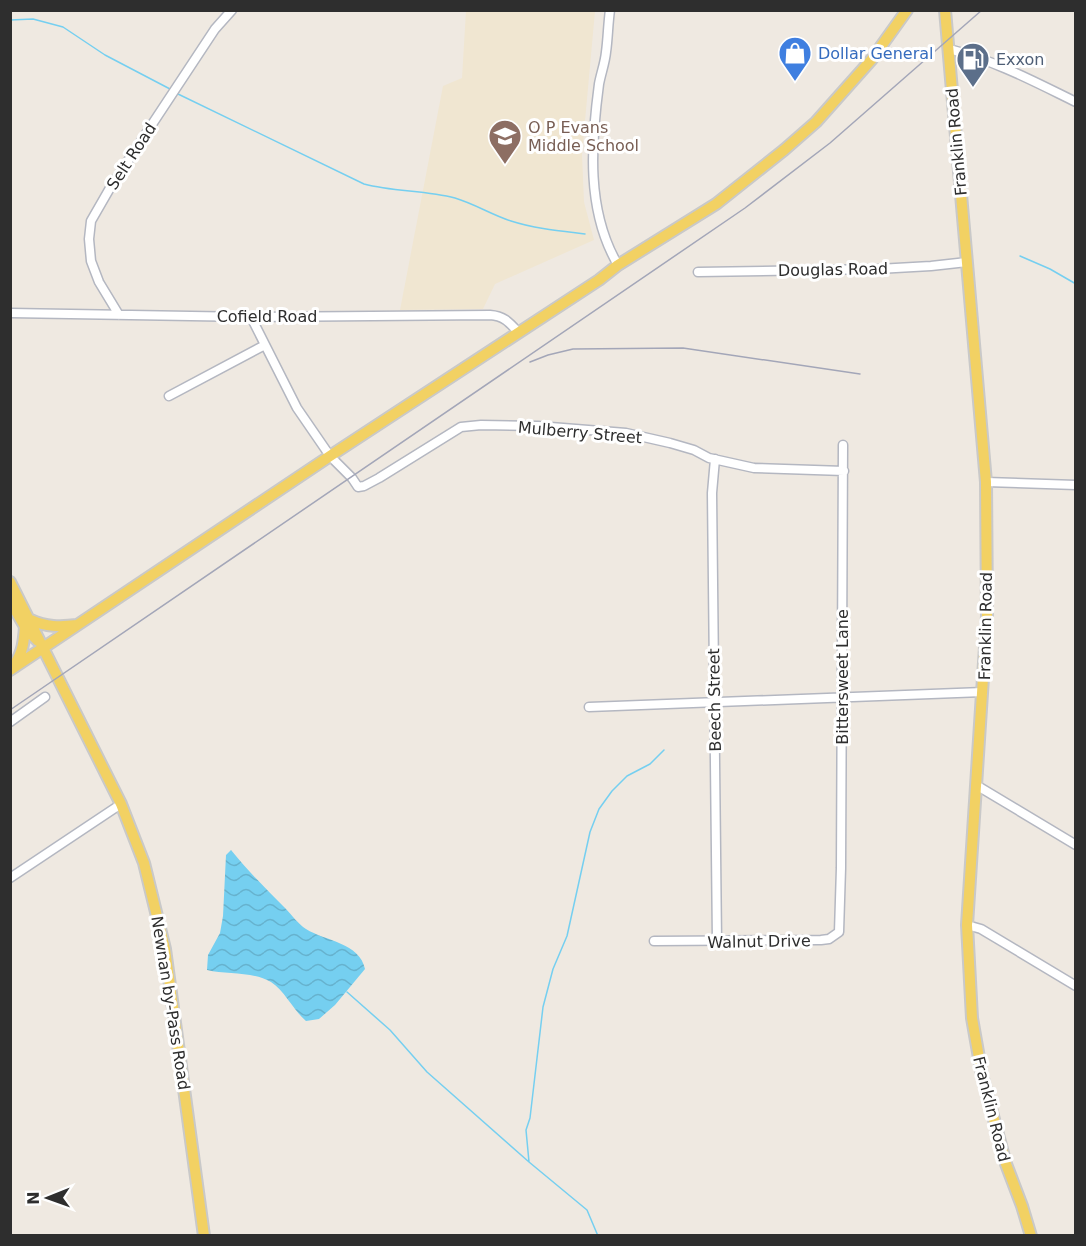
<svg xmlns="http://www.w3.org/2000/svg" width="1086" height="1246" font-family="'DejaVu Sans',sans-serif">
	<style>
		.education { fill: #f0e6d1 }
		.water { fill: url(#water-waves) }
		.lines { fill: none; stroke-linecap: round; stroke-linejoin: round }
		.stream { stroke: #75cff0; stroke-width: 1.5 }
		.minor-casing { stroke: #b4b7c1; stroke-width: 11 }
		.major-casing { stroke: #c9c9c9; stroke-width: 14 }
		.minor { stroke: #fff; stroke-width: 8 }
		.major { stroke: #f2d163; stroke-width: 10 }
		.rail { stroke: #a3a6b8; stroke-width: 1.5 }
		.labels { text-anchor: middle; stroke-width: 6; stroke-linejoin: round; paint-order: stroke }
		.shop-label { font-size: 16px; fill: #366cbe; stroke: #fff; text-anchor: start }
		.service-label { font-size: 16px; fill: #4e5e75; stroke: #fff; text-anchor: start }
		.education-label { font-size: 16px; fill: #785e54; stroke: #fff; text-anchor: start }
		.street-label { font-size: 16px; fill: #2e2e2e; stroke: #fff }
	</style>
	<defs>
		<pattern id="water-waves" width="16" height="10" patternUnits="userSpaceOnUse" patternTransform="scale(1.5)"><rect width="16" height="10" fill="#75cff0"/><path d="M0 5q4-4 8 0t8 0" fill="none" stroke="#66b2ce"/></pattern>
	</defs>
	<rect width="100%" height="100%" fill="#efe9e1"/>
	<path class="education" d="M 466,11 L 595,11 L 582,154 L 584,202 L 594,240 L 495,284 L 483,309 L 400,310 L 443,86 L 462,78 Z"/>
	<path class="water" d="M 231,850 C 248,871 267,890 286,909 C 292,915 298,924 306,929 C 325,941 360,943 365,969 L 335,1005 L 319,1019 L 306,1021 C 293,1010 285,991 271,982 C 253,971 227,975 207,970 L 208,955 L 220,933 L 223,916 L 226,855 Z"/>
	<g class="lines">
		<path class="stream" d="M 10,20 L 33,19 L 63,27 L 105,55 L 170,89
			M 178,94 L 364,184 C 394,192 425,190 455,198 C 475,204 492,215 511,221 C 536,229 560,231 585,234
			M 1020,256 L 1050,269 L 1076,284
			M 347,992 L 390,1030 L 427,1072 L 529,1162 L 587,1210 L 598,1236
			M 529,1162 L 526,1130 L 530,1118 L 543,1007 L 553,969 L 567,936 L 590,832 L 599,809 L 612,791 L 627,776 L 650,764 L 664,750"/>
		<defs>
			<path id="minor" d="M 610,10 C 608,24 608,38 606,52 C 605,63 601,73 599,84 C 591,144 586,211 618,265
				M 949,49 C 996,61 1033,81 1076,102
				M 698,272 L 878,269 L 931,266 L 967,262
				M 10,313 L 251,317 L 490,315 C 504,316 509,322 518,332
				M 119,315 L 99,282 L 91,261 L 89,239 L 91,221 L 110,188 L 215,29 L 232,10
				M 251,317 L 297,408 L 330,456 L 352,478 L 358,487 L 364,486 L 379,478 L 461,427 L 481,425 L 538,426 L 626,433 L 670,443 L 694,450 L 709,458 L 754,468 L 844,471
				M 169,396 L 265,345
				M 715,459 L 712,493 L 717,942
				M 986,482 L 1076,485
				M 589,707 L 983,692
				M 10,722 L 45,697
				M 976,785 L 1076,845
				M 10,878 L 121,804
				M 967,925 L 981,929 L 1076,986
				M 654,941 L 821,940 L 829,939 L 839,932 L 841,868 L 843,445"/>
			<path id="major" d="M 945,10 L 986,482 L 987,616 L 967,925 L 972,1018 L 982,1075 L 1006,1164 L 1022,1206 L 1031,1236
				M 10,582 L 121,804 L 144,863 L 165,949 L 204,1236
				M 10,601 L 27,630 L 38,641
				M 31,620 C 46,627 60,627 77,625
				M 14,665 C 23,653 24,641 25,626
				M 10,670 L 330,456 L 599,280 L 618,265 L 716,204 L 784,150 L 816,122 L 872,59 L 907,10"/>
		</defs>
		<use href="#minor" class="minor-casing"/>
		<use href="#major" class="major-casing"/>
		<use href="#minor" class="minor"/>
		<use href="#major" class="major"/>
		<path class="rail" d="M 530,362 L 548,355 L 573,349 L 683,348 L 860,374
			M 10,710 L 745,208 L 830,143 L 982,10"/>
	</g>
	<defs>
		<symbol id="shop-pin" viewBox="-11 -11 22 30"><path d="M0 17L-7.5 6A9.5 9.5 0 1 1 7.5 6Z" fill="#3f7fe0" stroke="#fff"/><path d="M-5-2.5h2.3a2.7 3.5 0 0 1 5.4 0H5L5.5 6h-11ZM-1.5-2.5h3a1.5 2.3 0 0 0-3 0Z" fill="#fff"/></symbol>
		<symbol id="fuel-pin" viewBox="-11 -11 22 30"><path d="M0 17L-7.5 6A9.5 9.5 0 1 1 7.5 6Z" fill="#5c6f8a" stroke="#fff"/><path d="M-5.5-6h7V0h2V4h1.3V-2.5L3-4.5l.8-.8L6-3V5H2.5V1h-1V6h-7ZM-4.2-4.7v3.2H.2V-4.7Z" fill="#fff"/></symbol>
		<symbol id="school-pin" viewBox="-11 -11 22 30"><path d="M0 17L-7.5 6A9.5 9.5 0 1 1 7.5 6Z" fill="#8d6e63" stroke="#fff"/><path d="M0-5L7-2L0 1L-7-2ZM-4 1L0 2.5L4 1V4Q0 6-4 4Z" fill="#fff"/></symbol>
	</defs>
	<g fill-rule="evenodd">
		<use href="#shop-pin" x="776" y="34" width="38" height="52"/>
		<use href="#fuel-pin" x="954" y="40" width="38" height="52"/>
		<use href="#school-pin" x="486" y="117" width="38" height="52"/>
	</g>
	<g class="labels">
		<g class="shop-label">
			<text x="818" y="59">Dollar General</text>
		</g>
		<g class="service-label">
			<text x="996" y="65">Exxon</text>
		</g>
		<g class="education-label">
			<text x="528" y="133">O P Evans<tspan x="528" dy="18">Middle School</tspan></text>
		</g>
		<g class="street-label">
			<text transform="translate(956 142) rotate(-95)" y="6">Franklin Road</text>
			<text transform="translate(131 156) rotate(-57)" y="6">Selt Road</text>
			<text transform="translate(833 269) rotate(-1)" y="6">Douglas Road</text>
			<text x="267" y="322">Cofield Road</text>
			<text transform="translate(580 432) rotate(5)" y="6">Mulberry Street</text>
			<text transform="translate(985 626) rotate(-89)" y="6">Franklin Road</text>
			<text transform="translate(842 677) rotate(-90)" y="6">Bittersweet Lane</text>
			<text transform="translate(714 700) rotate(-91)" y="6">Beech Street</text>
			<text transform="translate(759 941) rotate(-1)" y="6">Walnut Drive</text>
			<text transform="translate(171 1003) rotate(81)" y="6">Newnan by-Pass Road</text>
			<text transform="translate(992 1109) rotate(76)" y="6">Franklin Road</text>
		</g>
	</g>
	<rect width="1086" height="1246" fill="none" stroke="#2e2e2e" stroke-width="24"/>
	<g transform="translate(48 1198) rotate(269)" stroke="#ffffff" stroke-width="4.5" paint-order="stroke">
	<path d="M0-4.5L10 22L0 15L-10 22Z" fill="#2e2e2e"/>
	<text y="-9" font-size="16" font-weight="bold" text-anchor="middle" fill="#2e2e2e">N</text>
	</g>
</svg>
